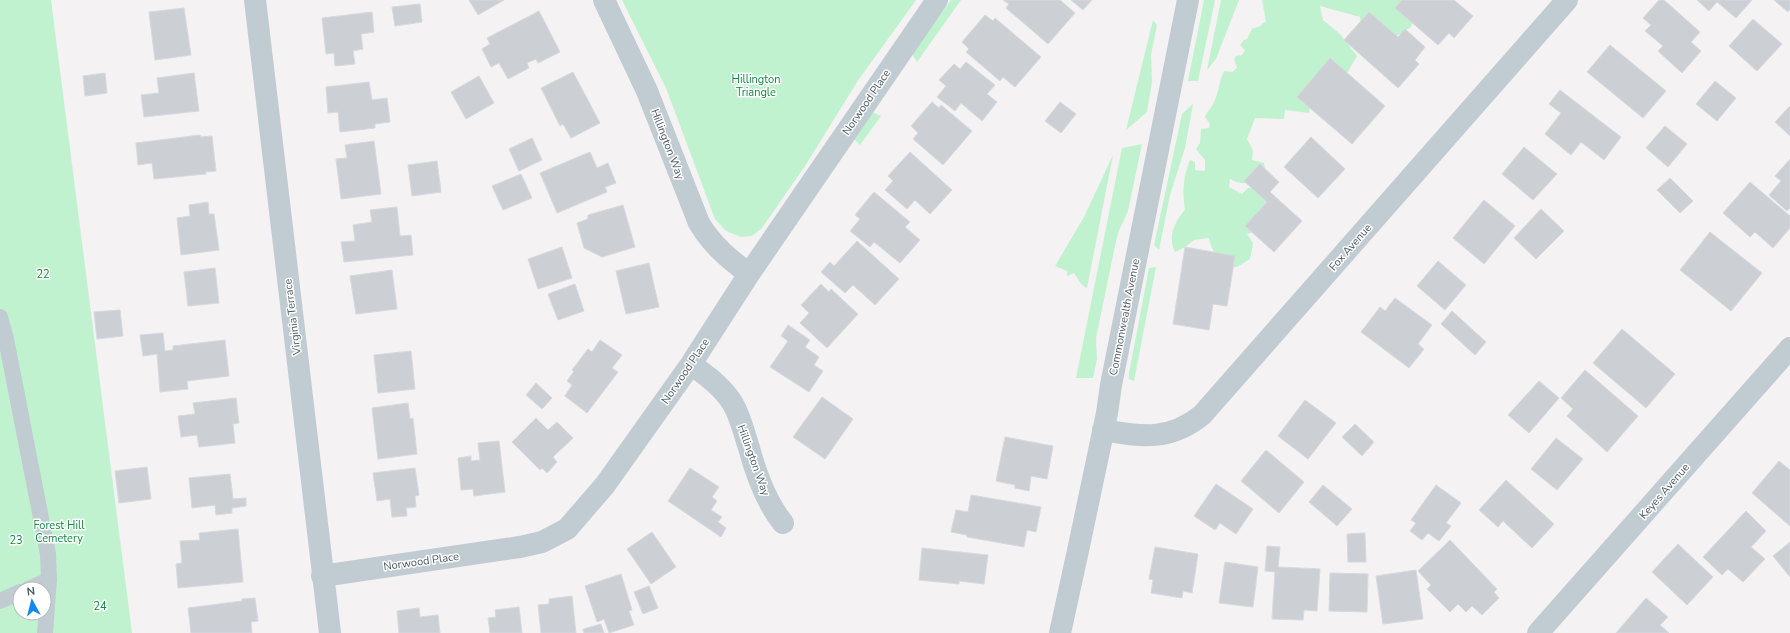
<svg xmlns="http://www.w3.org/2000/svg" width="1790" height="633" font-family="'Nunito Sans',sans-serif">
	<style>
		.green { fill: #c1f2cf; fill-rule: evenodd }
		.building { fill: #ccd0d5; stroke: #d6d9de }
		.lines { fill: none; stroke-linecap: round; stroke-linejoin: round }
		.lane { stroke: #c0cbd2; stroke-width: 16 }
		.street { stroke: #c0cbd2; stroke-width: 22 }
		.labels { text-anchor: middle; stroke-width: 3; stroke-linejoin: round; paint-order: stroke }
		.park-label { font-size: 11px; fill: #148742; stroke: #fff }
		.street-label { font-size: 11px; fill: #495861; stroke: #fff }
	</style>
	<rect width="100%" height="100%" fill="#f4f2f2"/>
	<path class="green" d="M 0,0 L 51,0 L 132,633 L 0,633 ZM 20,589 L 44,589 L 44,613 L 20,613 Z
		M 622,0 L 916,0 L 859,79 L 805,166 L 762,228 L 752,236 L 741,237 L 726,231 L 715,219 L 666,88 Z
		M 951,0 L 961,0 L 917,62 L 912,54 Z
		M 1204,0 L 1215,0 L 1198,81 L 1188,81 Z
		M 1221,0 L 1239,0 L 1216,59 L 1207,70 Z
		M 1262,0 L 1420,0 L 1411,27 L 1382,45 L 1362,36 L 1360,17 L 1320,6 L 1323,20 L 1340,34 L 1357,56 L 1342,82 L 1313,92 L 1309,113 L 1285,110 L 1284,119 L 1255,118 L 1247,139 L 1253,150 L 1252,160 L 1264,163 L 1267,177 C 1252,182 1245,187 1230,179 L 1229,187 L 1242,194 L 1248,188 L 1262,186 L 1271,195 L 1256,231 L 1247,234 L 1253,243 L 1250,259 L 1237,267 L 1224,267 C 1218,259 1210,247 1209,238 L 1194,240 L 1185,247 L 1175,252 C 1167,237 1175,221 1185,210 C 1182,191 1183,178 1190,160 L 1195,162 L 1195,170 L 1205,171 L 1205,160 L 1196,149 L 1200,143 L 1201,129 L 1209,128 L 1210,124 L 1205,117 C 1207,111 1211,109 1213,104 C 1219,93 1219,81 1224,71 L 1232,72 L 1237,68 L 1234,59 L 1236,56 L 1242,55 L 1245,50 L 1240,45 L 1244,40 L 1247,39 L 1252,29 L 1260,26 L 1266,21 Z
		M 1153,20 L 1157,25 L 1151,55 L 1152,82 L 1147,112 L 1126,130 Z
		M 1193,104 L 1185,148 L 1170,195 L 1159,250 L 1154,245 L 1182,114 Z
		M 872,112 L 881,116 L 860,145 L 853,138 Z
		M 1142,144 L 1128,211 L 1118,233 L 1115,246 L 1096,338 L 1097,359 L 1093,378 L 1076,378 L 1122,148 Z
		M 1113,155 L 1087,288 L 1082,285 L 1074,273 L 1067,276 L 1067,271 L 1055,266 L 1084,217 Z
		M 1156,267 L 1134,381 L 1129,379 L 1129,373 L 1149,268 Z"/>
	<path class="building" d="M 469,0 L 504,0 L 478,15 Z
		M 1003,0 L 1060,0 L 1075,13 L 1048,44 L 1006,8 L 1009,4 Z
		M 1071,0 L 1092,0 L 1083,10 Z
		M 1402,0 L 1454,0 L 1473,16 L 1454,38 L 1449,33 L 1438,45 L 1395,8 Z
		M 1659,0 L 1664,0 L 1700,32 L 1691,42 L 1701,51 L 1682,73 L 1658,51 L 1663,46 L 1645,31 L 1651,25 L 1643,18 Z
		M 1697,0 L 1752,0 L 1736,18 L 1717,2 L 1709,11 Z
		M 1774,0 L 1790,0 L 1790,9 L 1788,12 Z
		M 420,4 L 422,22 L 395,26 L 392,7 Z
		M 184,8 L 191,55 L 155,60 L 149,12 Z
		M 539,11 L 560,52 L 538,63 L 536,59 L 527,63 L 529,68 L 508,79 L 499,63 L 491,67 L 482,49 L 490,44 L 487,38 Z
		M 372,12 L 374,32 L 361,34 L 363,49 L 353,51 L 355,64 L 335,66 L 334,53 L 326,54 L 322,18 Z
		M 1369,12 L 1398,37 L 1405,29 L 1425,47 L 1415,60 L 1419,64 L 1398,88 L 1344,40 Z
		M 985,15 L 993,21 L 995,18 L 1041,57 L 1015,87 L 1003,77 L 1000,81 L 966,52 L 969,49 L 962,42 Z
		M 1753,19 L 1782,44 L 1757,71 L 1729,46 Z
		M 1610,45 L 1666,91 L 1643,118 L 1587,72 Z
		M 1330,58 L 1385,106 L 1352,144 L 1297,97 Z
		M 966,62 L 995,85 L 987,94 L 997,102 L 982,121 L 961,103 L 955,111 L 937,97 L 946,86 L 939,80 L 954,64 L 960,69 Z
		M 573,72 L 600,123 L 571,138 L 563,124 L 560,126 L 541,88 Z
		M 105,73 L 107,93 L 85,96 L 83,76 Z
		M 194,73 L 199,111 L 144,117 L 141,95 L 159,93 L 157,78 Z
		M 479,76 L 494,103 L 466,119 L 451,92 Z
		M 1715,81 L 1736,98 L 1717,121 L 1696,104 Z
		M 369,82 L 372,100 L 387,98 L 390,122 L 375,124 L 375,128 L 340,132 L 338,112 L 328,113 L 326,87 Z
		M 1560,90 L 1621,137 L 1604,160 L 1581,142 L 1571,155 L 1545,134 L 1561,113 L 1549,104 Z
		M 932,102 L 939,108 L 941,105 L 972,131 L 943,165 L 913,139 L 918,133 L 911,126 Z
		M 1060,102 L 1076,114 L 1061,133 L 1045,121 Z
		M 1790,106 L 1790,136 L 1775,122 Z
		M 1665,126 L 1687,144 L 1668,167 L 1646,148 Z
		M 200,135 L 201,137 L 212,136 L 216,171 L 205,172 L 206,174 L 154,179 L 152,163 L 138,165 L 136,143 Z
		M 1311,137 L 1345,169 L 1318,198 L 1284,167 Z
		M 532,138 L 542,160 L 519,171 L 509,149 Z
		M 374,141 L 381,194 L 341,199 L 336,159 L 347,158 L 345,145 Z
		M 1524,147 L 1557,174 L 1533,200 L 1502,174 Z
		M 590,152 L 597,168 L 608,163 L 616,183 L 605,187 L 607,192 L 557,213 L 540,173 Z
		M 910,152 L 952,190 L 930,214 L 915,200 L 907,209 L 885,190 L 893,181 L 888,176 Z
		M 1790,159 L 1790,208 L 1787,211 L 1769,195 L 1781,181 L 1775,176 Z
		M 437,161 L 441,192 L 412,196 L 408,165 Z
		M 1260,164 L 1279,182 L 1270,192 L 1302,221 L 1274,252 L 1245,226 L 1267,202 L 1244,181 Z
		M 521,174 L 532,198 L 503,210 L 492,186 Z
		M 1670,178 L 1693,201 L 1680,213 L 1657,190 Z
		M 1750,182 L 1790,216 L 1790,228 L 1773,248 L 1755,232 L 1750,237 L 1723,213 Z
		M 874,192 L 910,222 L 905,227 L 920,240 L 900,263 L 874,242 L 870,247 L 850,231 L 860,219 L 855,215 Z
		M 1484,200 L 1515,226 L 1484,264 L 1453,238 Z
		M 208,202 L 209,214 L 214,214 L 219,250 L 181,255 L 177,218 L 190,216 L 189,205 Z
		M 623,205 L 635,247 L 602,257 L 584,248 L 577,223 L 588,219 L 588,215 Z
		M 397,207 L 400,236 L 411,235 L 413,255 L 344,262 L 341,242 L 355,241 L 353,225 L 372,222 L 370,210 Z
		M 1541,209 L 1564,231 L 1536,259 L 1514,238 Z
		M 1710,232 L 1762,273 L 1731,311 L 1680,270 Z
		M 857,241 L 899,279 L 875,305 L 853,285 L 845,293 L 821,272 L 830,262 L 834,266 Z
		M 562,247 L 572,278 L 538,289 L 528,259 Z
		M 1185,247 L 1235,256 L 1227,306 L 1213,304 L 1209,330 L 1173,324 Z
		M 1438,261 L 1466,285 L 1445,310 L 1417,286 Z
		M 649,263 L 659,307 L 626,314 L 616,271 Z
		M 215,268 L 219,303 L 188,306 L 184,272 Z
		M 392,270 L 397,309 L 356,314 L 350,276 Z
		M 575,284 L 584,311 L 558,320 L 548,294 Z
		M 821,284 L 829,292 L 831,289 L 858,314 L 827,348 L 800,323 L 809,313 L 801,305 Z
		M 1395,298 L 1432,325 L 1418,344 L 1424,349 L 1409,368 L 1361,332 L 1380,307 L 1385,311 Z
		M 120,310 L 123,336 L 97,339 L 94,312 Z
		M 1452,311 L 1486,342 L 1475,355 L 1441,324 Z
		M 788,325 L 810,340 L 805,347 L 819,357 L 814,365 L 823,371 L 809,392 L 770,367 L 788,341 L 781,336 Z
		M 1622,329 L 1675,374 L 1646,408 L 1593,363 Z
		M 163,333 L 165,351 L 173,350 L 173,346 L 225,340 L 229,376 L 187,381 L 188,389 L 160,392 L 157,354 L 143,356 L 140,335 Z
		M 600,340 L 622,355 L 612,368 L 618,372 L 587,413 L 565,396 L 572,385 L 567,381 L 574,371 L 572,370 L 588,349 L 592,352 Z
		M 411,351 L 415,389 L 378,393 L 374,355 Z
		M 1585,370 L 1638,416 L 1607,452 L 1567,416 L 1573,409 L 1561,398 Z
		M 1539,381 L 1559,398 L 1529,433 L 1508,415 Z
		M 536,383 L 552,398 L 542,409 L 526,395 Z
		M 822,397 L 853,419 L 825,459 L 793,437 Z
		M 236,398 L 239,423 L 233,424 L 235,443 L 199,447 L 197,435 L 181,437 L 178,416 L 195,414 L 193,403 Z
		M 1305,400 L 1336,423 L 1308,459 L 1278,436 Z
		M 408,403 L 410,419 L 413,418 L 417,454 L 378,459 L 372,408 Z
		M 536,418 L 548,430 L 557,422 L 573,438 L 553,457 L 557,462 L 547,473 L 542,468 L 540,470 L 512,442 Z
		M 1355,424 L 1374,442 L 1362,456 L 1342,437 Z
		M 1005,437 L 1053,446 L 1047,479 L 1031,476 L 1029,491 L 1015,488 L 1015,485 L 996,481 Z
		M 1556,438 L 1583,459 L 1557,490 L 1531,469 Z
		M 499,441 L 505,492 L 474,496 L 473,489 L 461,490 L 458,458 L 471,456 L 471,461 L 480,460 L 478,443 Z
		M 1266,450 L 1304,482 L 1279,513 L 1241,481 Z
		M 1779,461 L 1790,470 L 1790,526 L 1752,493 Z
		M 147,467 L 151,499 L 119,503 L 115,471 Z
		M 415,468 L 419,495 L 415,496 L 416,507 L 406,508 L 407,516 L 392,517 L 390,499 L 377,501 L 373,473 Z
		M 690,468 L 719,487 L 712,497 L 717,501 L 711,510 L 722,517 L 718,522 L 726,528 L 721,537 L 668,501 Z
		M 230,474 L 233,499 L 246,498 L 246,506 L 232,508 L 232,513 L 216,515 L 215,505 L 192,508 L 189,478 Z
		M 1506,480 L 1554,524 L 1532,548 L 1503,521 L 1498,527 L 1479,510 Z
		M 1216,484 L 1253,509 L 1236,534 L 1220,523 L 1215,530 L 1194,516 Z
		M 1323,485 L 1352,509 L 1337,526 L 1309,502 Z
		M 1436,485 L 1461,503 L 1446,523 L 1451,526 L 1439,541 L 1428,533 L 1422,540 L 1410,531 L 1416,523 L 1411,520 Z
		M 971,495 L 1041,507 L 1036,532 L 1027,530 L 1024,547 L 967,537 L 967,535 L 951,532 L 956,510 L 968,512 Z
		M 1746,511 L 1766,531 L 1751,547 L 1765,559 L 1743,582 L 1728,569 L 1722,575 L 1703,557 Z
		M 238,529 L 243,582 L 178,588 L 176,564 L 182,563 L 180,541 L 200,540 L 199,533 Z
		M 652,532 L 676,567 L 651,584 L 627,549 Z
		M 1365,533 L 1366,562 L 1348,562 L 1347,534 Z
		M 1450,540 L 1497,589 L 1494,592 L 1499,598 L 1482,615 L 1472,606 L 1466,612 L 1458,604 L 1450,612 L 1427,589 L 1431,585 L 1418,571 Z
		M 1790,542 L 1790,577 L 1773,556 Z
		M 1678,544 L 1713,577 L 1687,605 L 1652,572 Z
		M 1267,546 L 1280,547 L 1278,567 L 1320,569 L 1317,611 L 1304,610 L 1303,620 L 1272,619 L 1275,572 L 1265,571 Z
		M 1155,547 L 1198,554 L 1192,593 L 1183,591 L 1182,598 L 1151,593 L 1153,580 L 1149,579 Z
		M 922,548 L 988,555 L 984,584 L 959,581 L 959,584 L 919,580 Z
		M 1225,562 L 1258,567 L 1253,607 L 1219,603 Z
		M 1416,570 L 1423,619 L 1383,624 L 1376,576 Z
		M 1330,573 L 1368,574 L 1367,612 L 1329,611 Z
		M 621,574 L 632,610 L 629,611 L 634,625 L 609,633 L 604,619 L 597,622 L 585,586 Z
		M 649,586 L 658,608 L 643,614 L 634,592 Z
		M 572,596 L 576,633 L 541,633 L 538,605 L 549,604 L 549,599 Z
		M 255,598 L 258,621 L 251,622 L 252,633 L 191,633 L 188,608 L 242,601 L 242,599 Z
		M 1646,598 L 1668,617 L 1660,625 L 1669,633 L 1616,633 Z
		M 519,607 L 522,633 L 490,633 L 488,618 L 496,617 L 495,610 Z
		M 419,608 L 420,617 L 438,615 L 440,633 L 399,633 L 397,611 Z
		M 601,624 L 604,633 L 584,633 L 583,629 Z"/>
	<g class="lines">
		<path class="lane" d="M 0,317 L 6,339 L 48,554 L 49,580 L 45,633
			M 28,589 L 49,580
			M 0,601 L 20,592"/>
		<path class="street" d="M 255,0 L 330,633
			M 604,0 L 647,91 L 699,223 C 712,245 729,259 749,274
			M 691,364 C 707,376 723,387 733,404 C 741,418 744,433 749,448 C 756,474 766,502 783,523
			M 1103,430 C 1142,437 1170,441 1202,415 L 1567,0
			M 322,576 L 520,547 L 542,542 L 567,529 L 605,485 L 691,364 L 749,274 L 937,0
			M 1060,633 L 1079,546 L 1107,413 L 1111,385 L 1188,0
			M 1538,633 L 1790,348"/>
	</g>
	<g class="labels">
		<g class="park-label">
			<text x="756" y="83">Hillington<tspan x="756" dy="13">Triangle</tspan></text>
			<text x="43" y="278">22</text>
			<text x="59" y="529">Forest Hill<tspan x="59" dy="13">Cemetery</tspan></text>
			<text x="16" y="544">23</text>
			<text x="100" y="610">24</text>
		</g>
		<g class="street-label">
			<text transform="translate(866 102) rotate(-56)" y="4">Norwood Place</text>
			<text transform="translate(668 144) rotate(69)" y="4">Hillington Way</text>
			<text transform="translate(1350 247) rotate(-49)" y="4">Fox Avenue</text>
			<text transform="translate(292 317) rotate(-97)" y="4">Virginia Terrace</text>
			<text transform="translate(1124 317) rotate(-79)" y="4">Commonwealth Avenue</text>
			<text transform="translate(685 371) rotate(-56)" y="4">Norwood Place</text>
			<text transform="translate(754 460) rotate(70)" y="4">Hillington Way</text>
			<text transform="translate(1664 491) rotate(-49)" y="4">Keyes Avenue</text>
			<text transform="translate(421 561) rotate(-8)" y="4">Norwood Place</text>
		</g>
	</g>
	<g transform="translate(32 601) rotate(353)"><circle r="19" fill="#ffffff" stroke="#b6bcc0"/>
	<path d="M0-3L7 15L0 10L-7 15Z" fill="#1488ed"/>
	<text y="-6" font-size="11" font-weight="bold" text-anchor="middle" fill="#495861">N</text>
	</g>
</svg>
